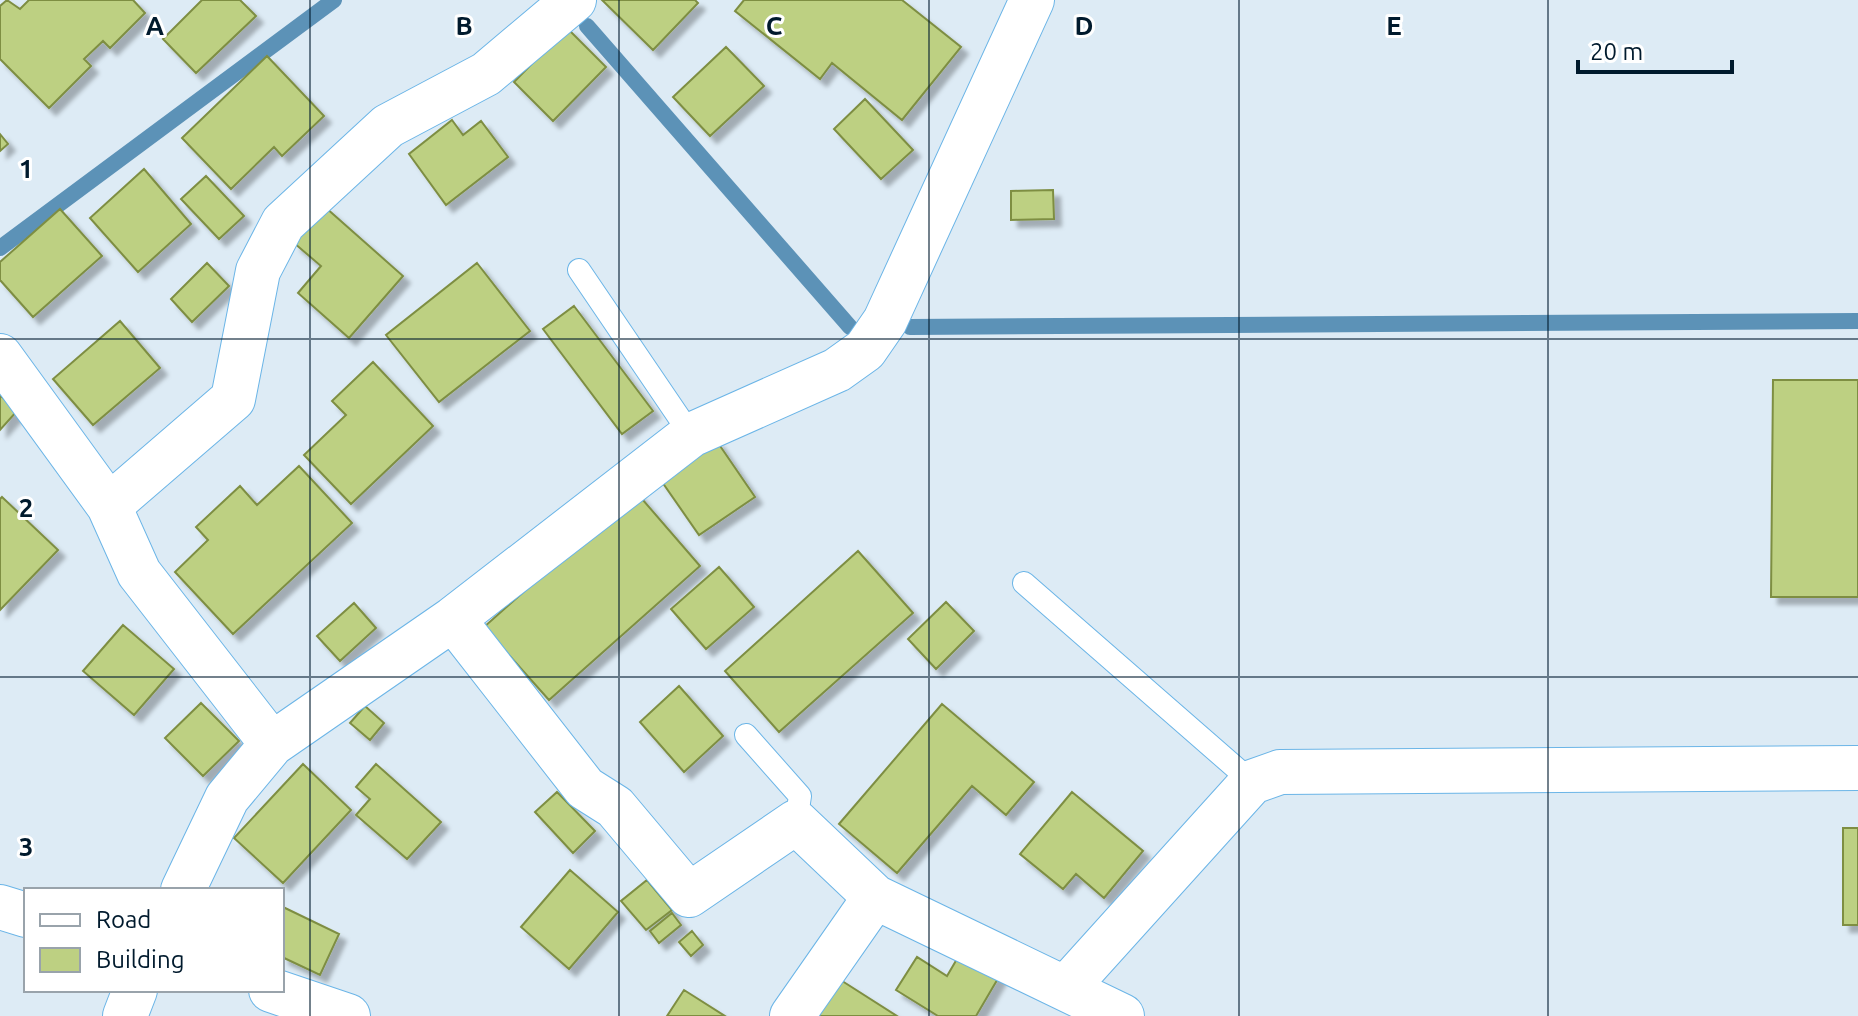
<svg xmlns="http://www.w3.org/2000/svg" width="1858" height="1016" font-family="Ubuntu,sans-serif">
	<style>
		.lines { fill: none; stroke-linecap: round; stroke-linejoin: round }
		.stream { stroke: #5c92b7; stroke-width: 16 }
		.building { fill: #bdd082; stroke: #7e8e43; stroke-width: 2; filter: url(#shadow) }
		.lane-casing { stroke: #6bb5e7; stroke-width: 24 }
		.street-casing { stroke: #6bb5e7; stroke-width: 46 }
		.secondary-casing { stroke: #6bb5e7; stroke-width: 46 }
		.lane { stroke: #fff; stroke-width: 22 }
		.street { stroke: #fff; stroke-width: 44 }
		.secondary { stroke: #fff; stroke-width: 44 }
		.grid { fill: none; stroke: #001a2d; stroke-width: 2; stroke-opacity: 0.55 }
		.grid-label { font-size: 26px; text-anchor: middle; font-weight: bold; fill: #001a2d; stroke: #fff; stroke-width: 6; stroke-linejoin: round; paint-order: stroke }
	</style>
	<defs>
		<filter id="shadow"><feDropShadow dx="7" dy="7" stdDeviation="2" flood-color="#0004"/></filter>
	</defs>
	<rect width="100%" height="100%" fill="#ddebf5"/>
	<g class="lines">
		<path class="stream" d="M 587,26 L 850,327
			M 0,248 L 334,0
			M 910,327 L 1858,321"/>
	</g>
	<path class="building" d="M 7,0 L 20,9 L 29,0 L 133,0 L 145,13 L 110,48 L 103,41 L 84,59 L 91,66 L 49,108 L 0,59 L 0,6 Z
		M 202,0 L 240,0 L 256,16 L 196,73 L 163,39 Z
		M 602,0 L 695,0 L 698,3 L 653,50 Z
		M 744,0 L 902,0 L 961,47 L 902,120 L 832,63 L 820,79 L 735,11 Z
		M 567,28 L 606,67 L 553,121 L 514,82 Z
		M 726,47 L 764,86 L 710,136 L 673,97 Z
		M 267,56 L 324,116 L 282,156 L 274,147 L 231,189 L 182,138 Z
		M 865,99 L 913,150 L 881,179 L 834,129 Z
		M 452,120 L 463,135 L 481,121 L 508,157 L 446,205 L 409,154 Z
		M 0,134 L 8,144 L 0,151 Z
		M 144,169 L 191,224 L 138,272 L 90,218 Z
		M 206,176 L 244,216 L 219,239 L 181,199 Z
		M 1053,190 L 1054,219 L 1011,220 L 1011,191 Z
		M 325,207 L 403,276 L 349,338 L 298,293 L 321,266 L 294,243 Z
		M 60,209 L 102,256 L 33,317 L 0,280 L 0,262 Z
		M 207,263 L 229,286 L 192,322 L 171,299 Z
		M 477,263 L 530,331 L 439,402 L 386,335 Z
		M 574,306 L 653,411 L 622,434 L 543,329 Z
		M 120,321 L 160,368 L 93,425 L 53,379 Z
		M 373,362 L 433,426 L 351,504 L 304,455 L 346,415 L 332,401 Z
		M 1773,380 L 1858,380 L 1858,597 L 1771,597 Z
		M 0,395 L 17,411 L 0,430 Z
		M 716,440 L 755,497 L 699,535 L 660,479 Z
		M 299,466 L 352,523 L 233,634 L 175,572 L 208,540 L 196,527 L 240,486 L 257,505 Z
		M 636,492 L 700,566 L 549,700 L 484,627 Z
		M 2,497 L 58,550 L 0,610 L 0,499 Z
		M 858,551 L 913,613 L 779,732 L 725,671 Z
		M 719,567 L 754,607 L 706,649 L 671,609 Z
		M 946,602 L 974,631 L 936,669 L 908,639 Z
		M 354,603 L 376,628 L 340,661 L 317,636 Z
		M 123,625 L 174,669 L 134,715 L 83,671 Z
		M 679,686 L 723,736 L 684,772 L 640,722 Z
		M 201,703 L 239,741 L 203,776 L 165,738 Z
		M 942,704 L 1034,782 L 1006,815 L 972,786 L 897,873 L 839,824 Z
		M 365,706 L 384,723 L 370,740 L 350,723 Z
		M 303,764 L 351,810 L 283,883 L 234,838 Z
		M 376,764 L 441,822 L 407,859 L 356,815 L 370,799 L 356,787 Z
		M 557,792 L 595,831 L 573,853 L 535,812 Z
		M 1072,792 L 1143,851 L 1104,898 L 1076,874 L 1063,889 L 1020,854 Z
		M 1843,828 L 1858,828 L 1858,925 L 1843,925 Z
		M 570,870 L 618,912 L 569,969 L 521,927 Z
		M 647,880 L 672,910 L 646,930 L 621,901 Z
		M 283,907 L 339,934 L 320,975 L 282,957 Z
		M 672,913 L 681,925 L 659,943 L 650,931 Z
		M 692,931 L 703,945 L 691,956 L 679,942 Z
		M 961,952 L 1000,975 L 976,1016 L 938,1016 L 896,990 L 917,957 L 947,976 Z
		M 839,979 L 897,1016 L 815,1016 Z
		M 684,990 L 725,1016 L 667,1016 Z"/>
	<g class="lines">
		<defs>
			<path id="lane" d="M 579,270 L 691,435
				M 1024,583 L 1252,782
				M 746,735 L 800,796 L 796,822"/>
			<path id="street" d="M 0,356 L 109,506 L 139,573 L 272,744
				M 109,506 L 233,399 L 258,271 L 283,223 L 388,126 L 486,74 L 574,0
				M 453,619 L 585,788 L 615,807 L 689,895 L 796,822 L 875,897
				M 183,890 L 227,798 L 272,744 L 453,619 L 691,435 L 837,370 L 865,350 L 885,321 L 1032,0
				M 1066,988 L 1252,782 L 1280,772 L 1858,768
				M 125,1016 L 135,990
				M 792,1016 L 875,897 L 1122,1016"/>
			<path id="secondary" d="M 0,907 L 26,915
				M 271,990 L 348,1016"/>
		</defs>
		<use href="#lane" class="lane-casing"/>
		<use href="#street" class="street-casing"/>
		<use href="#secondary" class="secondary-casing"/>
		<use href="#lane" class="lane"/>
		<use href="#street" class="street"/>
		<use href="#secondary" class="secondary"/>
	</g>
	<path class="grid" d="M 310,0 L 310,1016M 619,0 L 619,1016M 929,0 L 929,1016M 1239,0 L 1239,1016M 1548,0 L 1548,1016M 0,339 L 1858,339M 0,677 L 1858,677"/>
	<g class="grid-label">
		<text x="155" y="35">A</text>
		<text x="464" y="35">B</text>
		<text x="774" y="35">C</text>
		<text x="1084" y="35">D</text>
		<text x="1394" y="35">E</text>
		<text x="26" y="178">1</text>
		<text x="26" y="517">2</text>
		<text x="26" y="856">3</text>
	</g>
	<rect x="24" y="888" width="260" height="104" fill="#ffffff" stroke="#99a3ab" stroke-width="2"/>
	<rect x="40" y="914" width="40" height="12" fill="#ffffff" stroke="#99a3ab" stroke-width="2"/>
	<text x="96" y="928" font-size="24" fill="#001a2d">Road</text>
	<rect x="40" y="948" width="40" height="24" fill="#bdd082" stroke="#99a3ab" stroke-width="2"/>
	<text x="96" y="968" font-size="24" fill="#001a2d">Building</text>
	<path d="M1578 60v12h154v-12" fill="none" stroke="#001a2d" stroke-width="4"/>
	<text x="1590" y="60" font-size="24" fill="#001a2d" stroke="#ffffff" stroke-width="6" paint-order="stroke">20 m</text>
</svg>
